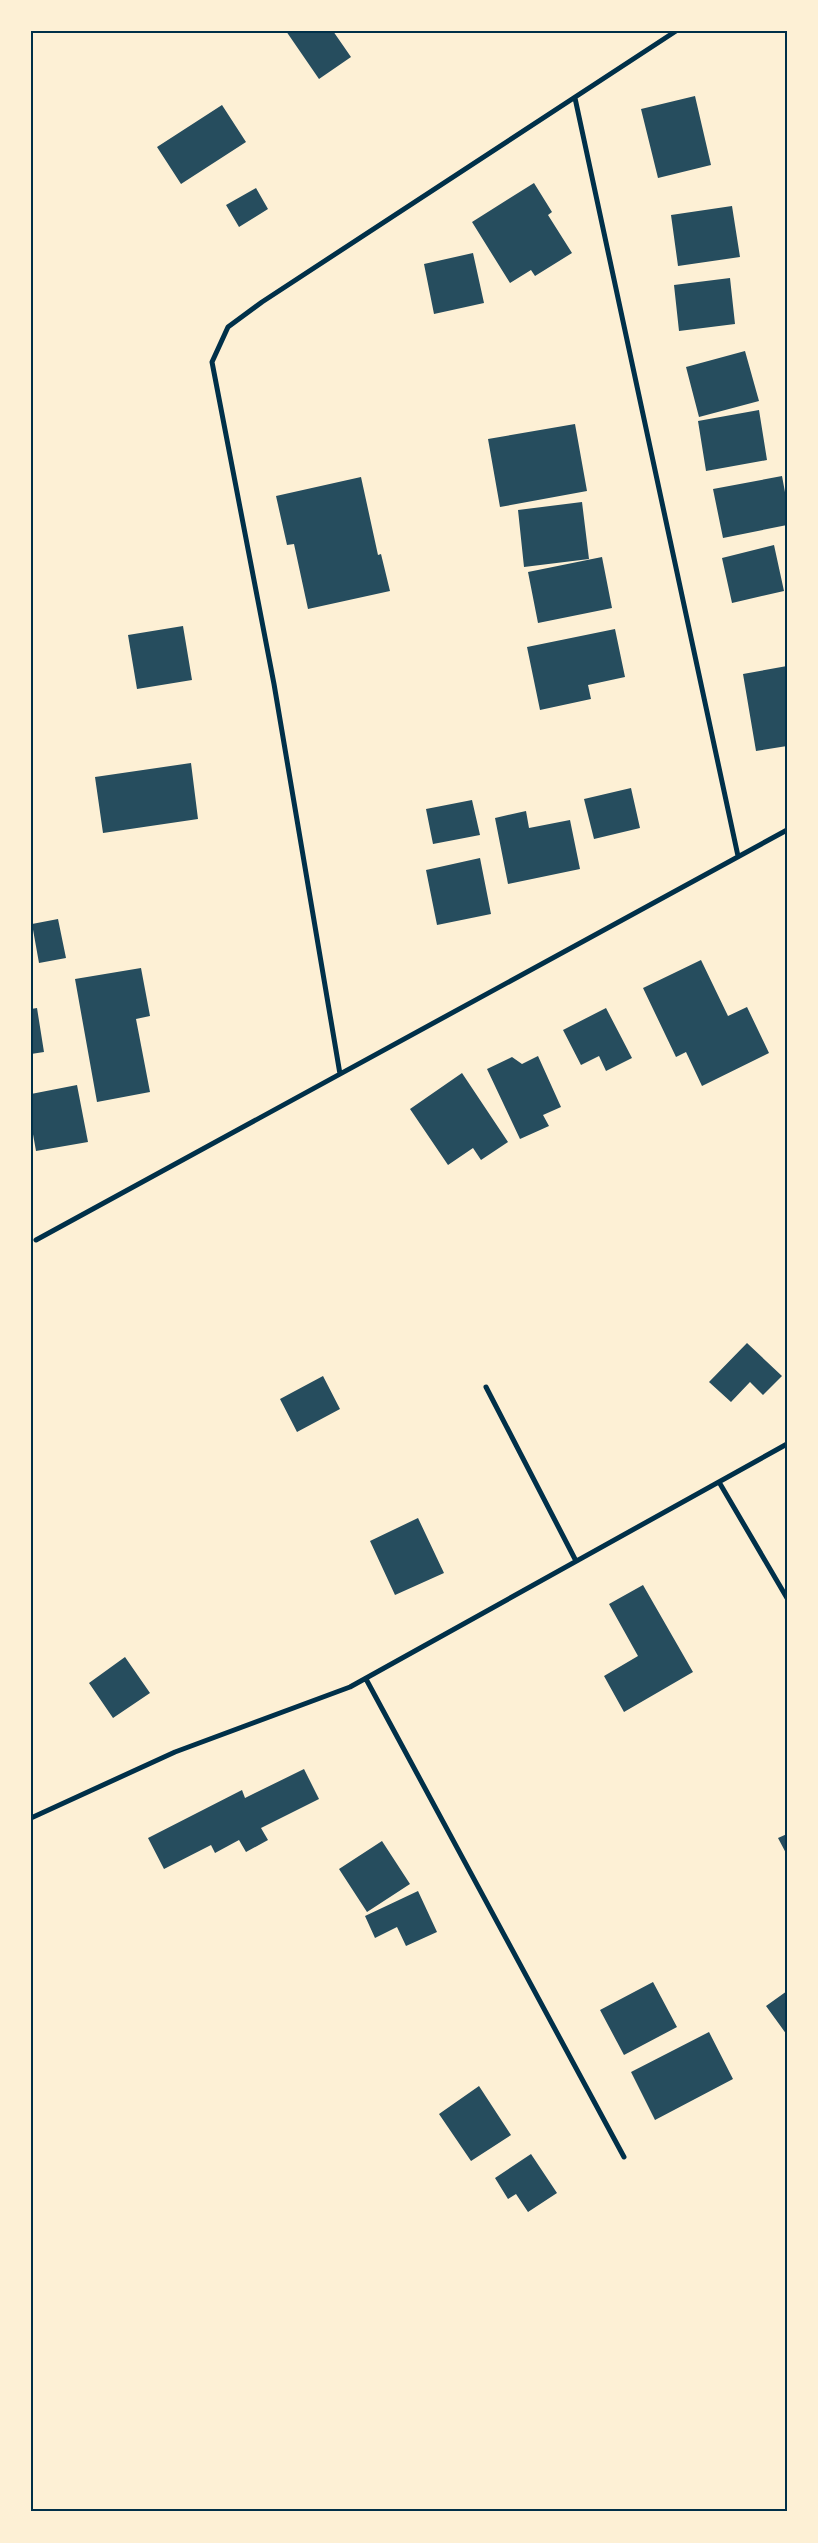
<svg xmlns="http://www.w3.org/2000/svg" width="818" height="2543" font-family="'Crimson Pro',serif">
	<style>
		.building { fill: #264d5e }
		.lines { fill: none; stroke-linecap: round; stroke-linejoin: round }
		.minor { stroke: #003049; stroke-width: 5 }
		.neatline { fill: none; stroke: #003049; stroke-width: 2 }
	</style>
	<rect width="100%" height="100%" fill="#fdf0d5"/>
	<path class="building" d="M 286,31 L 333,31 L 351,57 L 319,79 Z
		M 695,96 L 711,165 L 658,178 L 641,109 Z
		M 222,105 L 246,142 L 181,184 L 157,147 Z
		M 534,183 L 552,212 L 548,215 L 572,253 L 535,276 L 531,270 L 510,283 L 472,222 Z
		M 256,188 L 268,209 L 239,227 L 226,205 Z
		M 732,206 L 740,257 L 678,266 L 671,215 Z
		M 473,253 L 484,303 L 434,314 L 424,264 Z
		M 730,278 L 735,324 L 679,331 L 674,285 Z
		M 745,351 L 759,401 L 699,417 L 686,367 Z
		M 759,410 L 767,460 L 706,471 L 698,421 Z
		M 575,424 L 587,491 L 500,507 L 488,439 Z
		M 782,476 L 787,503 L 787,525 L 723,538 L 713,489 Z
		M 361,477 L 378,555 L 381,554 L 390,591 L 308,609 L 294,544 L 287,545 L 276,496 Z
		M 582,502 L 589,559 L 524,567 L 518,510 Z
		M 774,545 L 784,591 L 732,603 L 722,558 Z
		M 602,557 L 612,608 L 538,623 L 528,572 Z
		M 183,626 L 192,680 L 137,689 L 128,635 Z
		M 615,629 L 625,677 L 588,685 L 591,699 L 540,710 L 527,647 Z
		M 787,666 L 787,746 L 756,751 L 743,674 Z
		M 191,763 L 198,819 L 103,833 L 95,777 Z
		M 631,788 L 640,828 L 594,839 L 584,799 Z
		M 472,800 L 480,835 L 433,844 L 426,809 Z
		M 526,811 L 529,828 L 570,820 L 580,869 L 508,884 L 495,818 Z
		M 480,858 L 491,914 L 437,925 L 426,870 Z
		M 58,919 L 66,958 L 39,963 L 32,924 Z
		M 701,960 L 728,1016 L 747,1007 L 769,1053 L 702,1086 L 686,1052 L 676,1057 L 643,988 Z
		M 141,968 L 150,1016 L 136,1019 L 150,1092 L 97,1102 L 75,979 Z
		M 37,1008 L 44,1052 L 31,1054 L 31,1009 Z
		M 606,1008 L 632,1058 L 606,1071 L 599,1056 L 581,1065 L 563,1030 Z
		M 538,1056 L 561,1107 L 543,1115 L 549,1126 L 520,1139 L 487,1069 L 512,1057 L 522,1064 Z
		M 462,1073 L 508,1142 L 481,1160 L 473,1148 L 448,1165 L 410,1109 Z
		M 77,1085 L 88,1142 L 36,1151 L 31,1123 L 31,1094 Z
		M 747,1343 L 782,1376 L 763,1395 L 750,1382 L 731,1402 L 709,1382 Z
		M 323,1376 L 340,1409 L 297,1432 L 280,1399 Z
		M 418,1518 L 444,1573 L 395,1595 L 370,1541 Z
		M 643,1585 L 693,1672 L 624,1712 L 604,1676 L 638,1656 L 609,1604 Z
		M 125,1657 L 150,1693 L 113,1718 L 89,1683 Z
		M 304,1769 L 319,1799 L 261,1828 L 268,1840 L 246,1852 L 239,1840 L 215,1853 L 211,1845 L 164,1869 L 148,1838 L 242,1790 L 245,1798 Z
		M 787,1834 L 787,1855 L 778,1838 Z
		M 382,1841 L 410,1884 L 367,1912 L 339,1869 Z
		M 418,1891 L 437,1932 L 406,1946 L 397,1927 L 375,1938 L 365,1916 Z
		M 653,1982 L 677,2027 L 624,2055 L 600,2010 Z
		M 787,1991 L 787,2035 L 766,2006 Z
		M 709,2032 L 733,2079 L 655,2120 L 631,2072 Z
		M 479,2086 L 511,2135 L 471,2161 L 439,2114 Z
		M 531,2154 L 557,2193 L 528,2212 L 516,2194 L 508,2199 L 495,2178 Z"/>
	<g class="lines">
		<path class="minor" d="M 575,98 L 738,856
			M 340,1074 L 274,684 L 212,362 L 228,327 L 262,302 L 676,31
			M 36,1240 L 787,830
			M 486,1387 L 576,1561
			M 719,1482 L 787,1598
			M 366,1679 L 624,2157
			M 31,1818 L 175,1752 L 350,1687 L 787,1444"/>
	</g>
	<rect width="818" height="2543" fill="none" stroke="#fdf0d5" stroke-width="65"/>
	<rect x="32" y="32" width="754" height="2478" class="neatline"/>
</svg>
